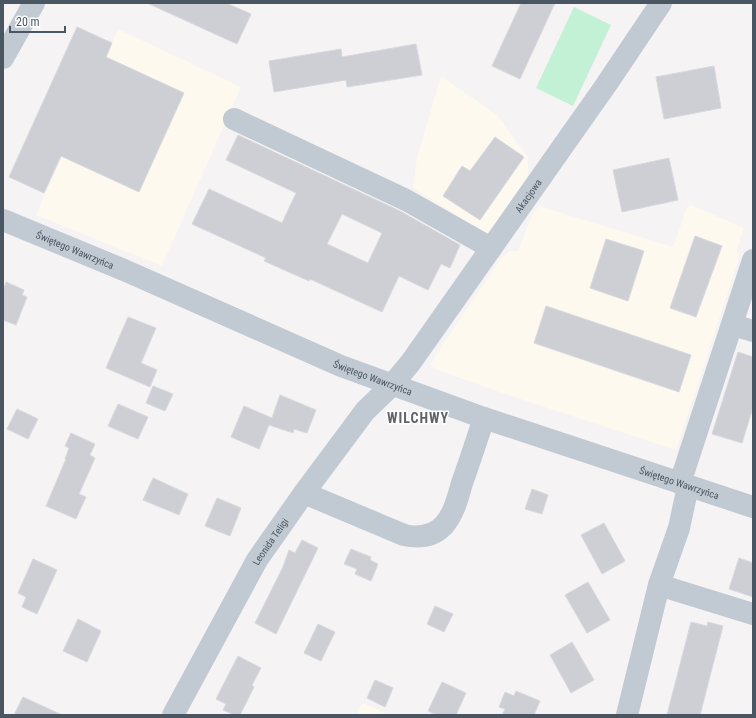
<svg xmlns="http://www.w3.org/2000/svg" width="756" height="718" font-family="'Roboto Condensed',sans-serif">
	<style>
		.commercial { fill: #fdf9ef }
		.green { fill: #c3f1d5 }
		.building { fill: #cdcfd5; stroke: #d7d9de; fill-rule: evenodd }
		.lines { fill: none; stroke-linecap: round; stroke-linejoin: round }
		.minor { stroke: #c1cad2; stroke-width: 22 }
		.labels { text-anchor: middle; stroke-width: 3; stroke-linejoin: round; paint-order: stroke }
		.street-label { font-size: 10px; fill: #4a5661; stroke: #fff }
		.district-label { font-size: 14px; font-weight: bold; letter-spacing: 1px; fill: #5f6368; stroke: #fff }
	</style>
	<rect width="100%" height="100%" fill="#f5f3f3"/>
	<path class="commercial" d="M 118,29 L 241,87 L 162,266 L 36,215 Z
		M 441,76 L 497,115 L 528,157 L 528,179 L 489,235 L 413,188 L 417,158 Z
		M 691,205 L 744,228 L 737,249 L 739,259 L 676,450 L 502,393 L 435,369 L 430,364 L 500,260 L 510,251 L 518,251 L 532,215 L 539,206 L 673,247 L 687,207 Z
		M 362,703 L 389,715 L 356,715 Z"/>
	<path class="green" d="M 574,7 L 611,25 L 573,106 L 536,88 Z"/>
	<path class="building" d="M 147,3 L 226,3 L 251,14 L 237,44 Z
		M 521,3 L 555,3 L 520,79 L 492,66 Z
		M 77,27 L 112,43 L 106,57 L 184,93 L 139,192 L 61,156 L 44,193 L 9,177 Z
		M 416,44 L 422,75 L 347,87 L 346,80 L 274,92 L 269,61 L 341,49 L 342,57 Z
		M 714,66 L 721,108 L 664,119 L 656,77 Z
		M 238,135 L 400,211 L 460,245 L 450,268 L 441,264 L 428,290 L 399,276 L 382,312 L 310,279 L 309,281 L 264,261 L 266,258 L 192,224 L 209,189 L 282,223 L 296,193 L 226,160 ZM 342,214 L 382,233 L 368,263 L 327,244 Z
		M 495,137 L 524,157 L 480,220 L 443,196 L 462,166 L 470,171 Z
		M 669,158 L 678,200 L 622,212 L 613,170 Z
		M 695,236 L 722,246 L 696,317 L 670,308 Z
		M 606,239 L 644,251 L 628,301 L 590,288 Z
		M 6,282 L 24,290 L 22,295 L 27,297 L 16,325 L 3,320 L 3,291 Z
		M 546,306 L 691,355 L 679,392 L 534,343 Z
		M 128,317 L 156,328 L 141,363 L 157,370 L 150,387 L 106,368 Z
		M 738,352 L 753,357 L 753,407 L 742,443 L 712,434 Z
		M 153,386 L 173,394 L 165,411 L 146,403 Z
		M 280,395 L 316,410 L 307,433 L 294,429 L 293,433 L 269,425 L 259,449 L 231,437 L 244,406 L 272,418 Z
		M 118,404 L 148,417 L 138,439 L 108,426 Z
		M 17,409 L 38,419 L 28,439 L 7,429 Z
		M 71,433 L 95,444 L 90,455 L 95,458 L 79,494 L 86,497 L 76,519 L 46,506 L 66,459 L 65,459 L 69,448 L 65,446 Z
		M 153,478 L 188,494 L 179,515 L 143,500 Z
		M 532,489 L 548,495 L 542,514 L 525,509 Z
		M 217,498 L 241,508 L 230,536 L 205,526 Z
		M 604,523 L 625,561 L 602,574 L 581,535 Z
		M 302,540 L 318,548 L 276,634 L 255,623 L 283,567 L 289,550 L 295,553 Z
		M 351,549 L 371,557 L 370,560 L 378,564 L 371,581 L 355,574 L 357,569 L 344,564 Z
		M 739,558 L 753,563 L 753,597 L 729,589 Z
		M 33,559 L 57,570 L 37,614 L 22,607 L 26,597 L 18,593 Z
		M 588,582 L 610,620 L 587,633 L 565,595 Z
		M 435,606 L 453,614 L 444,632 L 427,624 Z
		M 78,619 L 101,631 L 87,662 L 63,651 Z
		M 691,622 L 707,626 L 708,622 L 723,626 L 700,715 L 667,715 Z
		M 318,624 L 335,632 L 321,661 L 304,653 Z
		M 572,642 L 594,680 L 571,693 L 550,655 Z
		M 238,656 L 261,668 L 252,685 L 254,687 L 240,715 L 234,715 L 223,710 L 226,704 L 216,699 Z
		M 375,680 L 393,688 L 385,707 L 367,698 Z
		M 442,682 L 466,693 L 456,715 L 437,715 L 428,711 Z
		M 516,691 L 540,701 L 534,715 L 502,715 L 505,709 L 499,707 L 505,692 L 514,696 Z
		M 23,697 L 62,715 L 14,715 Z"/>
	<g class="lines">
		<g class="minor">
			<path d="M 3,58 L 34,3"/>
			<path d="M 234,119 L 406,200 L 491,248"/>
			<path id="s1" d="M 3,220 L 124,270 L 341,366 L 484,418 L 753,507"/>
			<path d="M 733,325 L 753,331"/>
			<path d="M 680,483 L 753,260"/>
			<path d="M 304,493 L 404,535 C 418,538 433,537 444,525 C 454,514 458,497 462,483 C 470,461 477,439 484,418"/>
			<path d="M 659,585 L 753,614"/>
			<path id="s2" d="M 173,715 L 257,560 L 304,493 L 365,411 L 392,385 L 411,362 L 606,85 L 661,3"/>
			<path d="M 627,715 L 659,585 L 679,528 L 688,486"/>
		</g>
	</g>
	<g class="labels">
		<g class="street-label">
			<text dy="4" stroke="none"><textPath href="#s2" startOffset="631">Akacjowa</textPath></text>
			<text dy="4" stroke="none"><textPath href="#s1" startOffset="78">Świętego Wawrzyńca</textPath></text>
			<text dy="4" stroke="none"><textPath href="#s1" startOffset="402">Świętego Wawrzyńca</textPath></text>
			<text dy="4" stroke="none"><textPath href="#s1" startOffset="726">Świętego Wawrzyńca</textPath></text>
			<text dy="4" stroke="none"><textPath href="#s2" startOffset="199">Leonida Teligi</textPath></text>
		</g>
		<g class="district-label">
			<text x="418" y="423">WILCHWY</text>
		</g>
	</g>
	<rect width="756" height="718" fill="none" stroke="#4a5661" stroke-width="8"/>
	<path d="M10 26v6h55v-6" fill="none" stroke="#4a5661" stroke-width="2"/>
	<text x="16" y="26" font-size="12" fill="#4a5661" stroke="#ffffff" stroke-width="3" paint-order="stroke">20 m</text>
</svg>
